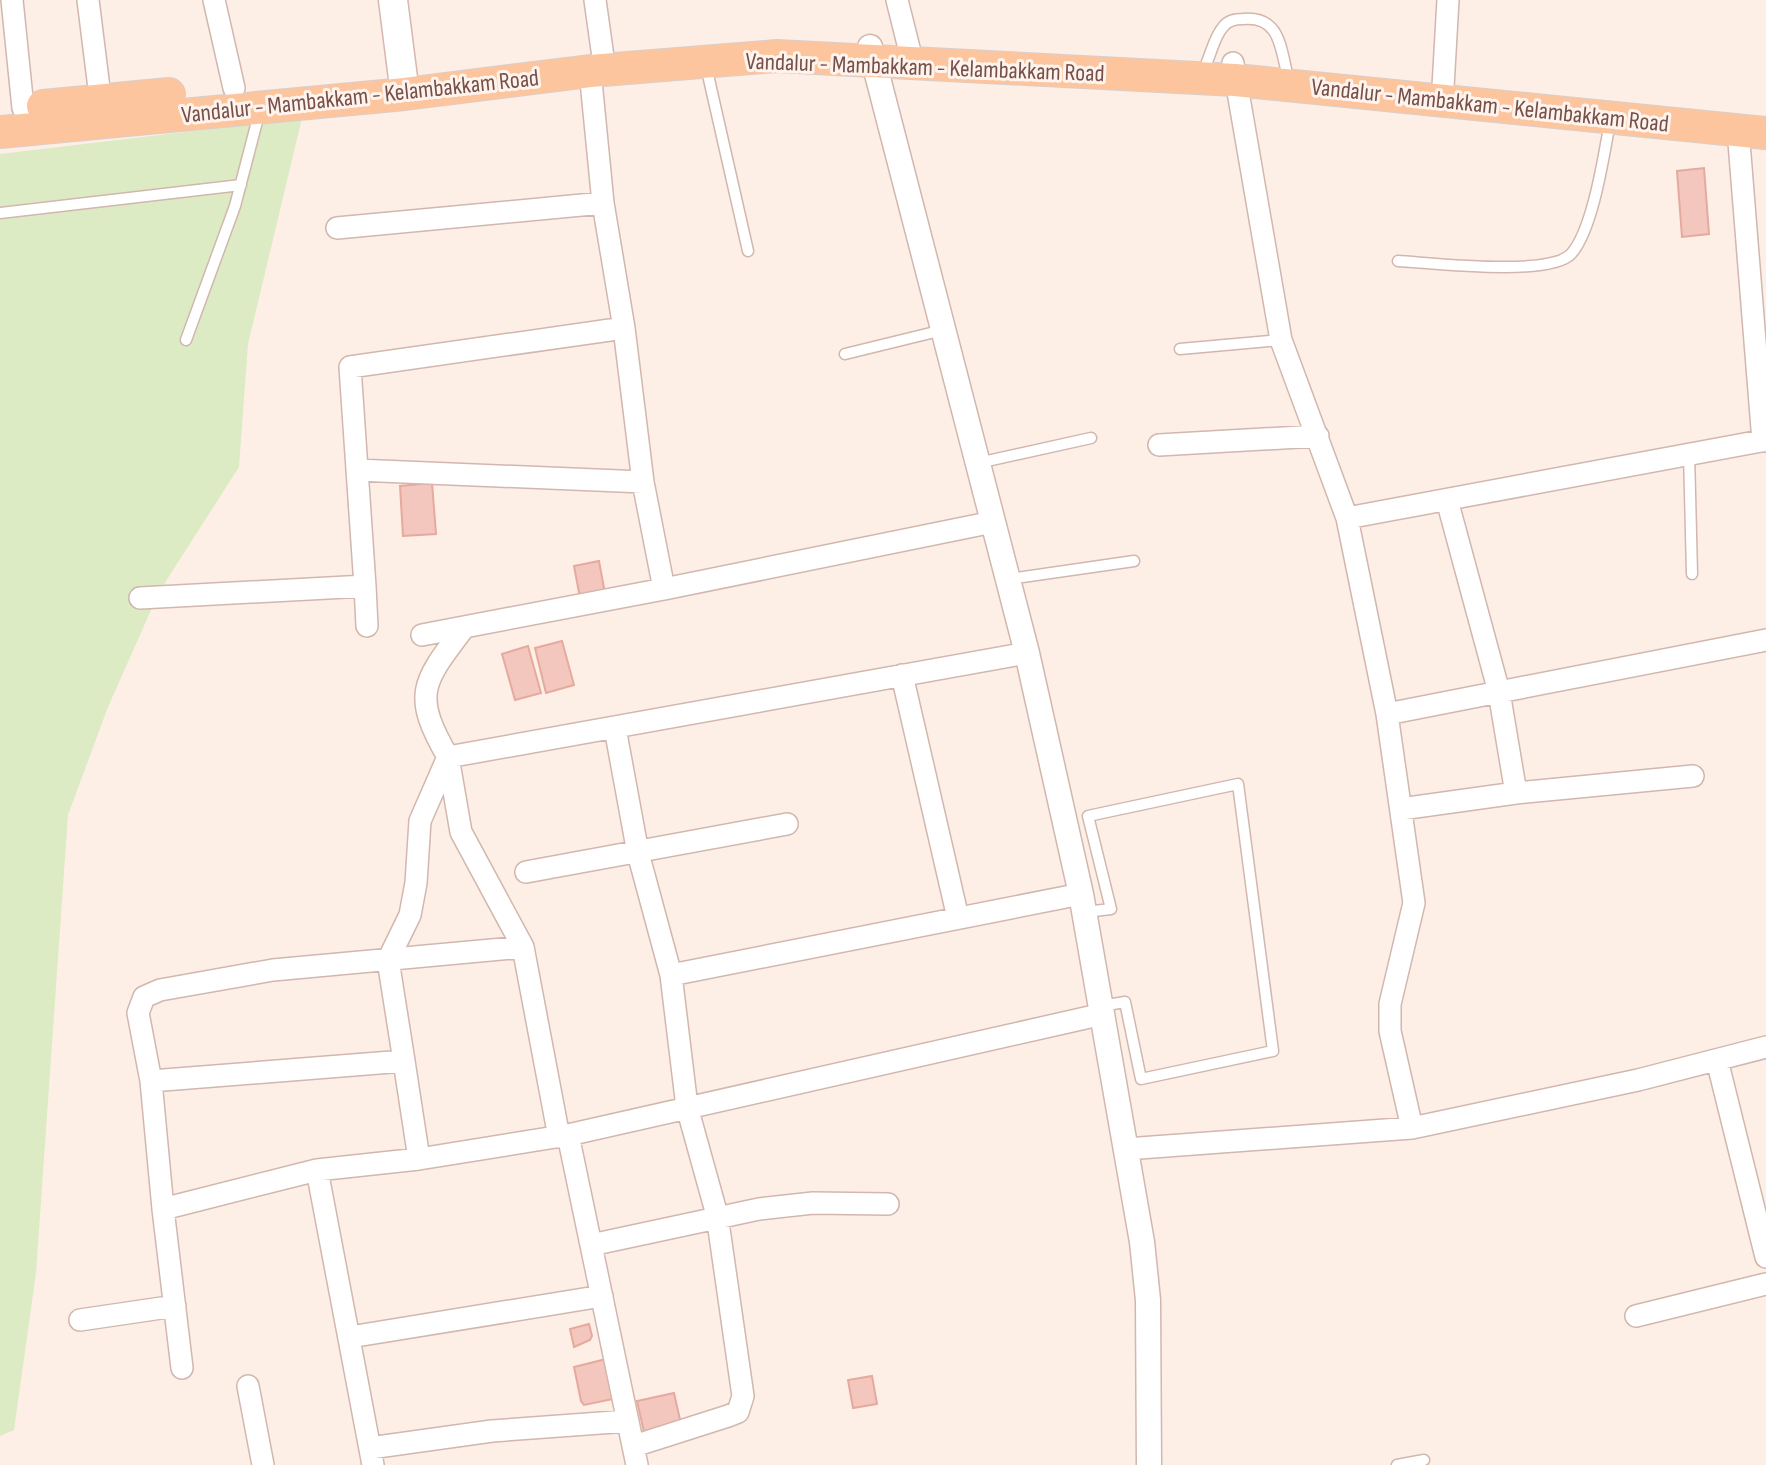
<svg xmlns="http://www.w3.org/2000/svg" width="1766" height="1465" font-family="'Sofia Sans Condensed',sans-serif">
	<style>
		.green { fill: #dcebc4 }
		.building { fill: #f3c7bd; stroke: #e6a99d; stroke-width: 2 }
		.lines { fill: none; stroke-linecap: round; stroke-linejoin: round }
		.service-casing { stroke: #d1b7ae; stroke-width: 13 }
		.minor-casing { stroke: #d1b7ae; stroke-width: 24 }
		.tertiary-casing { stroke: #d1b7ae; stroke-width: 27 }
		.secondary-casing { stroke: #d7b7ae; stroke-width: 31 }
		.primary-casing { stroke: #d9cecc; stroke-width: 34 }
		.service { stroke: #fff; stroke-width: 10 }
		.minor { stroke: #fff; stroke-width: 21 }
		.tertiary { stroke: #fff; stroke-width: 24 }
		.secondary { stroke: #fff; stroke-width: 28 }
		.primary { stroke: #fdc59d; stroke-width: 32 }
		.labels { text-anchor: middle; stroke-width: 6; stroke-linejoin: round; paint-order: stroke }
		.street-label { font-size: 24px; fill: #77504a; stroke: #fff4ed }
	</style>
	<rect width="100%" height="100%" fill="#fdefe6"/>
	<path class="green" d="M 302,118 L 248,344 L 239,467 L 159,592 L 108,707 L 68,815 L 36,1273 L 14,1430 L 0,1436 L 0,154 Z"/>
	<path class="building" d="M 1704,168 L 1709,234 L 1682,237 L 1677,171 Z
		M 432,483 L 436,534 L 403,536 L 400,486 Z
		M 599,561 L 606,599 L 581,603 L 574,566 Z
		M 562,641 L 574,685 L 546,693 L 535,648 Z
		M 528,646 L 541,693 L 515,700 L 502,654 Z
		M 589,1324 L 592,1336 L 590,1340 L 574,1347 L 570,1329 Z
		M 606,1359 L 613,1399 L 584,1405 L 581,1401 L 574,1367 Z
		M 872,1376 L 877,1404 L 853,1408 L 848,1380 Z
		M 674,1393 L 681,1424 L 644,1432 L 637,1401 Z"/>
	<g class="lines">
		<defs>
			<path id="service" d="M 1207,62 C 1212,50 1215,36 1223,27 C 1228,20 1235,19 1243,19 C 1277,16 1280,42 1286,69
				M 706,66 L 748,251
				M 0,213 L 241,185
				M 1398,261 C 1433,263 1549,277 1571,254 C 1593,230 1604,154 1610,122
				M 186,340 L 235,206 L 260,110
				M 1180,349 L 1281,340
				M 845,354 L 943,330
				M 1689,453 L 1692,574
				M 978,463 L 1091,438
				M 1009,579 L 1134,561
				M 1085,912 L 1111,909 L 1088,816 L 1238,784 L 1273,1051 L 1141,1079 L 1125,1002 L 1101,1006
				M 1397,1465 L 1424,1460"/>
			<path id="minor" d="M 12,0 L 23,108
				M 88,0 L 102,112
				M 214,0 L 234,88
				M 595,0 L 603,57
				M 897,0 L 913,64
				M 1233,63 L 1281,340 L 1347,518 L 1387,714 L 1414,903 L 1390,1004 L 1390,1031 L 1412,1128
				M 1443,87 L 1448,0
				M 1738,130 L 1763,441
				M 337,228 L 603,203
				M 1159,445 L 1318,436
				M 357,470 L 643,482
				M 1447,500 L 1499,692 L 1766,640
				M 1347,518 L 1766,440
				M 365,586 L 367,626
				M 664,589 L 993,522
				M 140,598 L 365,586 L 350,367 L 624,328
				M 463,629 C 422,683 412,695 448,757 L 1027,653
				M 422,635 L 664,589 L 643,482 L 624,328 L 603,203 L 590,71
				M 902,675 L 958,918
				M 1387,714 L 1499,692 L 1516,793
				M 615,728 L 638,853 L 671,975 L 687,1107 L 717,1215 L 743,1396 L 738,1412 L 728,1416 L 634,1446
				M 1401,809 L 1516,793 L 1693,776
				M 526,872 L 787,824
				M 671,975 L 1081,894
				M 1717,1060 L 1766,1257
				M 404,1061 L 419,1159
				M 151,1081 L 138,1013 L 144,997 L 160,990 L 273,970 L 523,947
				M 1126,1149 L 1412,1128 L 1638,1080 L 1766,1047
				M 317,1170 L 163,1209 L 151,1081 L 404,1061 L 388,960 L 410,915 L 416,883 L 420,821 L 448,757 L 461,832 L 523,947 L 559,1137
				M 163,1209 L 182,1368
				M 591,1245 L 759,1209 L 813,1203 L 888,1204
				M 1636,1316 L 1766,1284
				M 80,1320 L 175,1306
				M 350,1337 L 602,1296
				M 248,1386 L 263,1465
				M 370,1448 L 492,1431 L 628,1421
				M 373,1465 L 317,1170 L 419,1159 L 568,1135
				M 637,1465 L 568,1135 L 1103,1014"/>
			<path id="tertiary" d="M 870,47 L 1027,653 L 1081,894 L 1142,1242 L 1148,1300 L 1149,1465"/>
			<path id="secondary" d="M 393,0 L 405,94"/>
			<path id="primary" d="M 43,106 L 169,94
				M 0,132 L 405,94 L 590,71 L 777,56 L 1235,80 L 1766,133"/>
		</defs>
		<use href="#service" class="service-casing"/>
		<use href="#minor" class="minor-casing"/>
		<use href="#tertiary" class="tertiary-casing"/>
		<use href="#secondary" class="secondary-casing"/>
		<use href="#primary" class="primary-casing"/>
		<use href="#service" class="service"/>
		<use href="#minor" class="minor"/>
		<use href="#tertiary" class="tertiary"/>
		<use href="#secondary" class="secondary"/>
		<use href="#primary" class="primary"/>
	</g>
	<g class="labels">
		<g class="street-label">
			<text transform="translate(925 67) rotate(2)" y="8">Vandalur - Mambakkam - Kelambakkam Road</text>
			<text transform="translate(360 96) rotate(-6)" y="8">Vandalur - Mambakkam - Kelambakkam Road</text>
			<text transform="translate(1490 105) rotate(6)" y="8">Vandalur - Mambakkam - Kelambakkam Road</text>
		</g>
	</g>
</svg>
